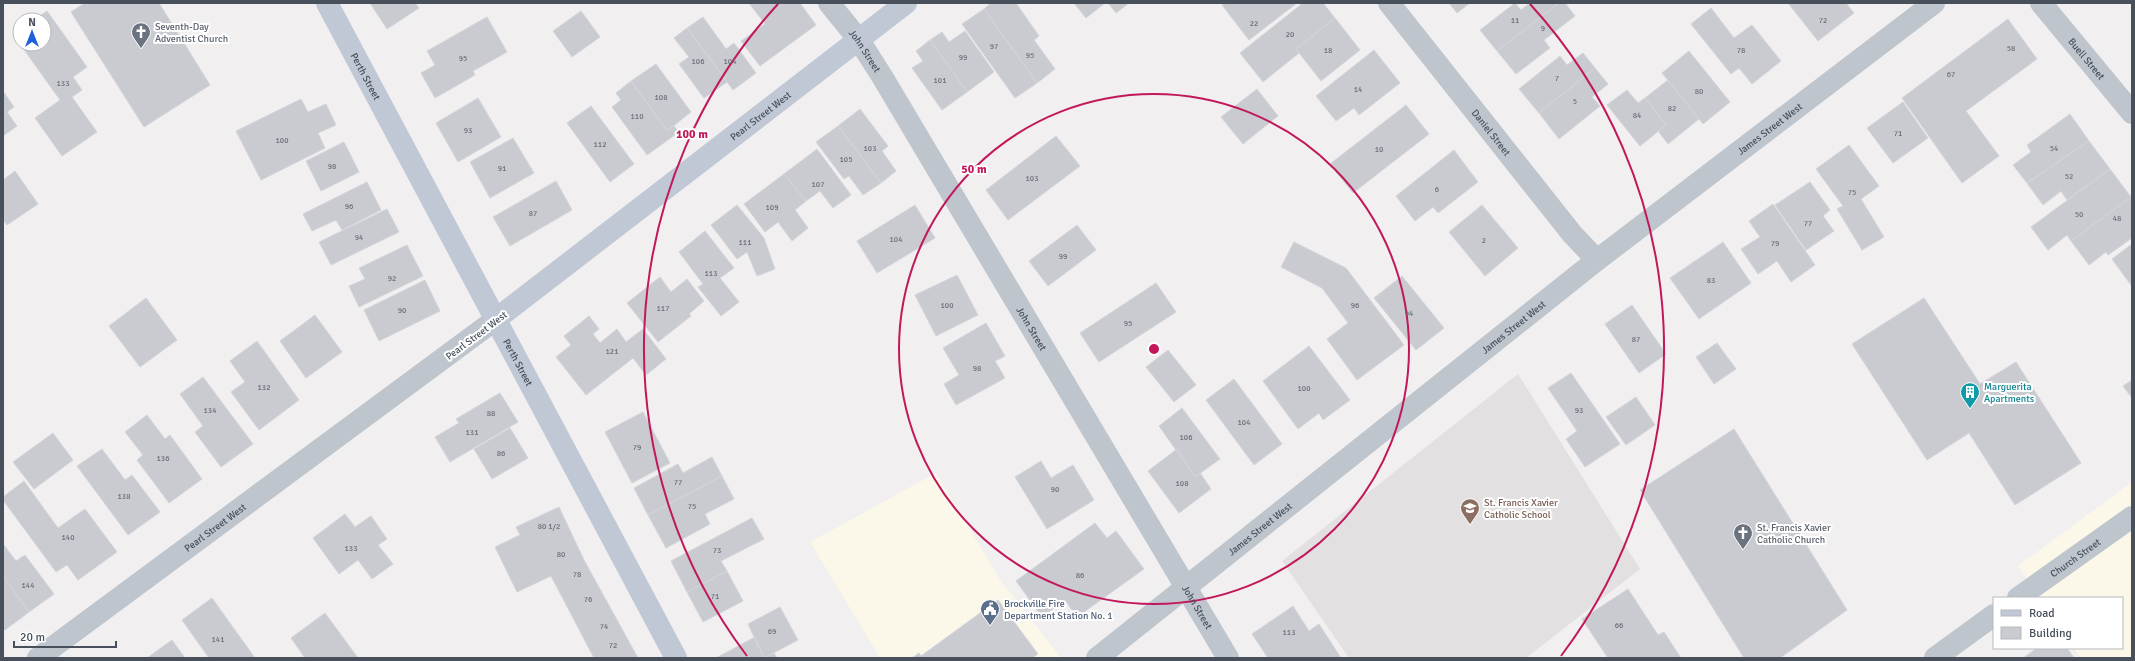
<svg xmlns="http://www.w3.org/2000/svg" width="2135" height="661" font-family="Signika,sans-serif">
	<style>
		.commercial { fill: #fbf8e9 }
		.education { fill: #e2e0e1 }
		.building { fill: #c9cbd1; stroke: #d3d5da }
		.lines { fill: none; stroke-linecap: round; stroke-linejoin: round }
		.street { stroke: #bec5cd; stroke-width: 22 }
		.secondary { stroke: #c0c8d5; stroke-width: 22 }
		.ring { fill: none; stroke: #c2185b; stroke-width: 2 }
		.labels { text-anchor: middle; stroke-width: 4; stroke-linejoin: round; paint-order: stroke }
		.number-label { font-size: 8px; fill: #686f79 }
		.worship-label { font-size: 10px; fill: #5b616d; stroke: #fff; text-anchor: start }
		.street-label { font-size: 10px; fill: #48505c; stroke: #fff }
		.culture-label { font-size: 10px; fill: #0d838f; stroke: #fff; text-anchor: start }
		.education-label { font-size: 10px; fill: #785e54; stroke: #fff; text-anchor: start }
		.service-label { font-size: 10px; fill: #4e5e75; stroke: #fff; text-anchor: start }
		.centre { fill: #c2185b; stroke: #fff; stroke-width: 2 }
		.ring-label { font-size: 12px; text-anchor: middle; font-weight: bold; fill: #c2185b; stroke: #fff; stroke-width: 4; stroke-linejoin: round; paint-order: stroke }
	</style>
	<rect width="100%" height="100%" fill="#f1efef"/>
	<path class="commercial" d="M 936,473 L 1001,581 L 1061,658 L 880,658 L 810,542 Z
		M 2132,482 L 2132,658 L 2081,658 L 2074,648 L 2122,648 L 2122,598 L 2040,598 L 2018,566 Z"/>
	<path class="education" d="M 1518,374 L 1640,569 L 1526,658 L 1349,658 L 1282,561 Z"/>
	<path class="building" d="M 85,3 L 159,3 L 210,85 L 144,127 L 71,12 Z
		M 370,3 L 415,3 L 419,8 L 387,29 Z
		M 749,3 L 800,3 L 816,25 L 760,66 L 741,41 L 765,24 Z
		M 991,3 L 1016,3 L 1039,36 L 1034,40 L 1055,69 L 1037,83 L 984,9 Z
		M 1074,3 L 1105,3 L 1086,18 Z
		M 1108,3 L 1129,3 L 1116,13 Z
		M 1225,3 L 1297,3 L 1249,40 L 1222,5 Z
		M 1303,3 L 1323,3 L 1335,18 L 1296,49 L 1299,53 L 1263,82 L 1240,53 Z
		M 1449,3 L 1470,3 L 1457,13 Z
		M 1515,3 L 1521,10 L 1530,3 L 1559,3 L 1497,51 L 1480,30 Z
		M 1559,3 L 1565,3 L 1575,16 L 1544,40 L 1550,48 L 1516,74 L 1497,51 Z
		M 1788,3 L 1846,3 L 1854,13 L 1818,41 Z
		M 1711,8 L 1734,38 L 1752,25 L 1781,61 L 1752,84 L 1739,68 L 1731,74 L 1691,24 Z
		M 984,9 L 1037,83 L 1015,98 L 962,24 Z
		M 47,11 L 87,67 L 73,77 L 82,90 L 72,97 L 97,132 L 62,156 L 35,118 L 60,100 L 20,44 L 44,44 L 44,20 L 34,20 Z
		M 581,11 L 600,37 L 572,57 L 553,31 Z
		M 487,17 L 507,52 L 473,71 L 475,75 L 435,98 L 421,73 L 435,65 L 427,51 Z
		M 703,17 L 726,49 L 734,43 L 756,73 L 733,90 L 687,28 Z
		M 1335,18 L 1360,50 L 1321,81 L 1296,49 Z
		M 2008,19 L 2037,59 L 1966,111 L 1999,156 L 1962,183 L 1902,98 Z
		M 687,28 L 727,82 L 704,98 L 679,64 L 689,57 L 674,38 Z
		M 20,30 L 20,43 L 13,34 Z
		M 965,31 L 994,72 L 967,92 L 930,40 L 942,32 L 949,42 Z
		M 930,40 L 967,92 L 942,110 L 912,68 L 923,61 L 916,51 Z
		M 1374,50 L 1400,83 L 1359,115 L 1354,108 L 1336,121 L 1316,96 Z
		M 1689,51 L 1730,102 L 1703,124 L 1662,73 Z
		M 1583,53 L 1595,68 L 1539,113 L 1519,89 L 1560,56 L 1567,65 Z
		M 656,64 L 691,112 L 667,131 L 631,81 Z
		M 1595,68 L 1608,84 L 1592,97 L 1600,106 L 1559,139 L 1539,113 Z
		M 1668,80 L 1699,119 L 1668,144 L 1658,131 L 1666,125 L 1645,98 Z
		M 631,81 L 667,131 L 673,125 L 679,132 L 647,155 L 612,107 L 621,100 L 616,93 Z
		M 1257,89 L 1278,116 L 1243,144 L 1221,117 Z
		M 1627,90 L 1638,103 L 1645,98 L 1666,125 L 1640,146 L 1607,105 Z
		M 3,91 L 14,107 L 7,112 L 17,126 L 3,136 Z
		M 478,98 L 501,137 L 458,162 L 436,123 Z
		M 301,99 L 308,112 L 326,104 L 336,125 L 318,133 L 325,148 L 261,180 L 236,131 Z
		M 1903,102 L 1928,138 L 1893,163 L 1867,128 Z
		M 1406,105 L 1429,134 L 1353,193 L 1330,164 Z
		M 591,106 L 634,164 L 610,182 L 567,123 Z
		M 860,109 L 888,146 L 882,151 L 896,171 L 881,183 L 838,126 Z
		M 2070,114 L 2089,141 L 2027,183 L 2013,165 L 2031,152 L 2027,145 Z
		M 838,126 L 881,183 L 863,195 L 849,176 L 844,179 L 816,142 Z
		M 1056,136 L 1080,166 L 1008,220 L 986,190 Z
		M 513,138 L 534,173 L 490,198 L 470,162 Z
		M 2089,141 L 2110,169 L 2067,200 L 2061,191 L 2043,205 L 2027,183 Z
		M 344,142 L 359,172 L 321,191 L 306,161 Z
		M 1849,145 L 1879,186 L 1861,199 L 1884,237 L 1862,250 L 1837,209 L 1843,206 L 1816,169 Z
		M 817,149 L 851,195 L 833,208 L 820,191 L 806,201 L 784,174 Z
		M 1454,150 L 1478,182 L 1438,213 L 1433,207 L 1415,221 L 1396,196 Z
		M 2110,169 L 2131,197 L 2071,241 L 2067,235 L 2048,250 L 2031,227 Z
		M 15,171 L 38,204 L 7,225 L 3,220 L 3,180 Z
		M 784,174 L 806,201 L 795,210 L 808,228 L 792,241 L 778,222 L 765,232 L 744,204 Z
		M 556,181 L 572,210 L 510,246 L 493,217 Z
		M 367,182 L 381,210 L 342,230 L 336,220 L 312,231 L 303,214 Z
		M 1810,182 L 1830,210 L 1823,216 L 1834,231 L 1806,250 L 1775,205 Z
		M 2131,197 L 2132,238 L 2108,255 L 2106,252 L 2089,265 L 2071,241 Z
		M 1773,204 L 1815,265 L 1791,282 L 1777,261 L 1758,274 L 1741,249 L 1760,237 L 1749,221 Z
		M 737,205 L 764,238 L 775,269 L 757,276 L 747,252 L 737,259 L 711,225 Z
		M 915,205 L 935,238 L 877,273 L 857,241 Z
		M 1482,205 L 1518,248 L 1485,276 L 1449,232 Z
		M 387,209 L 399,232 L 331,265 L 319,242 Z
		M 1077,225 L 1096,250 L 1048,286 L 1029,261 Z
		M 705,231 L 734,268 L 720,278 L 739,302 L 721,316 L 698,287 L 703,284 L 679,252 Z
		M 1294,242 L 1346,268 L 1404,345 L 1357,380 L 1327,339 L 1348,323 L 1322,288 L 1281,267 Z
		M 1723,242 L 1751,283 L 1699,319 L 1670,278 Z
		M 2132,244 L 2132,285 L 2131,285 L 2112,259 Z
		M 407,245 L 423,276 L 359,307 L 349,286 L 365,279 L 359,268 Z
		M 957,275 L 978,315 L 936,336 L 915,295 Z
		M 1402,276 L 1444,328 L 1416,350 L 1374,298 Z
		M 660,277 L 671,292 L 687,279 L 704,301 L 689,314 L 691,316 L 658,342 L 627,303 Z
		M 425,280 L 440,311 L 379,341 L 364,310 Z
		M 1156,283 L 1176,312 L 1099,362 L 1080,333 Z
		M 146,298 L 177,340 L 140,367 L 109,326 Z
		M 1924,298 L 1980,384 L 2016,362 L 2081,463 L 2015,505 L 1969,433 L 1927,460 L 1852,344 Z
		M 1632,305 L 1666,354 L 1639,373 L 1605,324 Z
		M 315,315 L 342,352 L 306,378 L 280,341 Z
		M 589,316 L 599,329 L 593,334 L 600,343 L 617,329 L 626,342 L 643,329 L 666,359 L 646,375 L 633,358 L 586,395 L 556,357 L 571,345 L 564,336 Z
		M 986,323 L 1005,356 L 995,361 L 1005,378 L 956,405 L 944,384 L 959,375 L 943,348 Z
		M 257,341 L 299,400 L 259,430 L 231,392 L 245,382 L 230,361 Z
		M 1717,343 L 1736,369 L 1714,384 L 1696,357 Z
		M 1309,346 L 1350,400 L 1323,420 L 1319,413 L 1298,429 L 1263,381 Z
		M 1168,350 L 1196,385 L 1174,402 L 1146,367 Z
		M 1571,373 L 1620,444 L 1585,467 L 1566,439 L 1577,431 L 1548,388 Z
		M 203,377 L 253,444 L 221,467 L 195,432 L 203,426 L 180,394 Z
		M 1234,379 L 1282,444 L 1254,465 L 1206,400 Z
		M 2132,380 L 2132,398 L 2123,386 Z
		M 500,393 L 518,422 L 450,462 L 435,437 L 459,423 L 456,419 Z
		M 1636,397 L 1655,425 L 1626,445 L 1606,417 Z
		M 1182,408 L 1220,459 L 1195,477 L 1159,426 Z
		M 643,412 L 670,463 L 632,483 L 605,432 Z
		M 147,415 L 165,439 L 170,435 L 202,479 L 169,503 L 137,460 L 143,455 L 125,432 Z
		M 510,428 L 528,458 L 492,479 L 474,449 Z
		M 1734,429 L 1847,610 L 1780,658 L 1744,658 L 1640,490 Z
		M 53,433 L 73,460 L 34,489 L 13,462 Z
		M 102,449 L 125,480 L 132,475 L 160,512 L 128,535 L 77,466 Z
		M 1177,449 L 1195,477 L 1200,473 L 1211,489 L 1179,513 L 1148,471 Z
		M 712,457 L 722,476 L 648,515 L 634,488 L 678,464 L 683,473 Z
		M 1041,461 L 1051,478 L 1073,465 L 1094,500 L 1047,529 L 1015,477 Z
		M 722,476 L 734,499 L 705,514 L 710,524 L 666,548 L 648,515 Z
		M 24,481 L 58,528 L 85,509 L 117,552 L 78,580 L 67,565 L 56,572 L 3,500 L 3,497 Z
		M 559,507 L 584,560 L 638,658 L 594,658 L 551,576 L 517,592 L 495,547 L 520,535 L 516,527 Z
		M 345,514 L 355,527 L 371,516 L 387,539 L 378,545 L 393,564 L 372,579 L 358,560 L 339,574 L 313,538 Z
		M 752,518 L 764,539 L 721,561 L 727,571 L 687,592 L 671,561 Z
		M 1095,523 L 1107,538 L 1116,531 L 1144,569 L 1077,617 L 1065,600 L 1042,617 L 1016,581 Z
		M 4,545 L 16,561 L 25,555 L 54,594 L 29,612 L 3,576 Z
		M 727,571 L 743,601 L 703,622 L 687,592 Z
		M 3,576 L 29,612 L 5,630 L 3,628 Z
		M 1628,589 L 1658,635 L 1664,632 L 1681,658 L 1608,658 L 1582,619 Z
		M 212,598 L 255,658 L 209,658 L 182,620 Z
		M 998,600 L 1038,654 L 1032,658 L 912,658 L 919,653 L 921,656 Z
		M 1293,606 L 1309,631 L 1319,624 L 1341,658 L 1268,658 L 1252,634 Z
		M 780,607 L 798,640 L 764,658 L 748,624 Z
		M 325,613 L 358,658 L 305,658 L 291,638 Z
		M 755,637 L 764,658 L 774,653 L 777,658 L 716,658 Z
		M 172,640 L 185,658 L 147,658 Z
		M 2037,648 L 2067,648 L 2074,658 L 2023,658 Z"/>
	<g class="lines">
		<g class="street">
			<path id="s1" d="M 829,3 L 859,40 L 883,78 L 1228,658"/>
			<path id="s2" d="M 1389,3 L 1573,235 L 1597,260"/>
			<path id="s3" d="M 2041,3 L 2132,113"/>
			<path id="s4" d="M 2018,598 L 2132,517"/>
			<path id="s5" d="M 38,658 L 495,320"/>
			<path id="s6" d="M 1097,658 L 1597,260 L 1934,3"/>
			<path d="M 1935,658 L 1994,615"/>
		</g>
		<g class="secondary">
			<path id="s7" d="M 327,3 L 676,658"/>
			<path id="s8" d="M 495,320 L 906,3"/>
		</g>
	</g>
	<g class="ring">
		<circle cx="1154" cy="349" r="255"/>
		<path d="M747 656A510 510 0 0 1 778 4M1530 4A510 510 0 0 1 1561 656"/>
	</g>
	<defs>
		<symbol id="church-pin" viewBox="-11 -11 22 30"><path d="M0 17L-7.5 6A9.5 9.5 0 1 1 7.5 6Z" fill="#6b7280" stroke="#fff"/><path d="M-1.2-6h2.4v3.5h3.3v2.4h-3.3V6h-2.4V-.1h-3.3v-2.4h3.3Z" fill="#fff"/></symbol>
		<symbol id="building-pin" viewBox="-11 -11 22 30"><path d="M0 17L-7.5 6A9.5 9.5 0 1 1 7.5 6Z" fill="#0f9aa8" stroke="#fff"/><path d="M-4-6H4V6H1V3H-1V6H-4ZM-2.5-4.3h1.7v1.8h-1.7ZM.8-4.3h1.7v1.8H.8ZM-2.5-1h1.7V.8h-1.7ZM.8-1h1.7V.8H.8Z" fill="#fff"/></symbol>
		<symbol id="school-pin" viewBox="-11 -11 22 30"><path d="M0 17L-7.5 6A9.5 9.5 0 1 1 7.5 6Z" fill="#8d6e63" stroke="#fff"/><path d="M0-5L7-2L0 1L-7-2ZM-4 1L0 2.5L4 1V4Q0 6-4 4Z" fill="#fff"/></symbol>
		<symbol id="civic-pin" viewBox="-11 -11 22 30"><path d="M0 17L-7.5 6A9.5 9.5 0 1 1 7.5 6Z" fill="#5c6f8a" stroke="#fff"/><path d="M-.6-6.5H3V-4.5H.6V-3L4-1V1h2V6H-6V1h2V-1L-.6-3ZM-1.2 2.5V6h2.4V2.5Z" fill="#fff"/></symbol>
	</defs>
	<g fill-rule="evenodd">
		<use href="#church-pin" x="130" y="21" width="22" height="30"/>
		<use href="#building-pin" x="1959" y="381" width="22" height="30"/>
		<use href="#school-pin" x="1459" y="497" width="22" height="30"/>
		<use href="#church-pin" x="1732" y="522" width="22" height="30"/>
		<use href="#civic-pin" x="979" y="598" width="22" height="30"/>
	</g>
	<g class="labels">
		<g class="number-label">
			<text x="1515" y="23">11</text>
			<text x="1823" y="23">72</text>
			<text x="1254" y="26">22</text>
			<text x="1543" y="31">9</text>
			<text x="1290" y="37">20</text>
			<text x="994" y="49">97</text>
			<text x="2011" y="51">58</text>
			<text x="1328" y="53">18</text>
			<text x="1741" y="53">78</text>
			<text x="1030" y="58">95</text>
			<text x="963" y="60">99</text>
			<text x="463" y="61">95</text>
			<text x="698" y="64">106</text>
			<text x="730" y="64">104</text>
			<text x="1951" y="77">67</text>
			<text x="1557" y="81">7</text>
			<text x="940" y="83">101</text>
			<text x="63" y="86">133</text>
			<text x="1358" y="92">14</text>
			<text x="1699" y="94">80</text>
			<text x="661" y="100">108</text>
			<text x="1575" y="104">5</text>
			<text x="1672" y="111">82</text>
			<text x="1637" y="118">84</text>
			<text x="637" y="119">110</text>
			<text x="468" y="133">93</text>
			<text x="1898" y="136">71</text>
			<text x="282" y="143">100</text>
			<text x="600" y="147">112</text>
			<text x="870" y="151">103</text>
			<text x="2054" y="151">54</text>
			<text x="1379" y="152">10</text>
			<text x="846" y="162">105</text>
			<text x="332" y="169">98</text>
			<text x="502" y="171">91</text>
			<text x="2069" y="179">52</text>
			<text x="1032" y="181">103</text>
			<text x="818" y="187">107</text>
			<text x="1437" y="192">6</text>
			<text x="1852" y="195">75</text>
			<text x="349" y="209">96</text>
			<text x="772" y="210">109</text>
			<text x="533" y="216">87</text>
			<text x="2079" y="217">50</text>
			<text x="2117" y="221">48</text>
			<text x="1808" y="226">77</text>
			<text x="359" y="240">94</text>
			<text x="896" y="242">104</text>
			<text x="1484" y="243">2</text>
			<text x="745" y="245">111</text>
			<text x="1775" y="246">79</text>
			<text x="1063" y="259">99</text>
			<text x="711" y="276">113</text>
			<text x="392" y="281">92</text>
			<text x="1711" y="283">83</text>
			<text x="947" y="308">100</text>
			<text x="1355" y="308">96</text>
			<text x="663" y="311">117</text>
			<text x="402" y="313">90</text>
			<text x="1409" y="316">94</text>
			<text x="1128" y="326">95</text>
			<text x="1636" y="342">87</text>
			<text x="612" y="354">121</text>
			<text x="977" y="371">98</text>
			<text x="264" y="390">132</text>
			<text x="1304" y="391">100</text>
			<text x="210" y="413">134</text>
			<text x="1579" y="413">93</text>
			<text x="491" y="416">88</text>
			<text x="1244" y="425">104</text>
			<text x="472" y="435">131</text>
			<text x="1186" y="440">106</text>
			<text x="637" y="450">79</text>
			<text x="501" y="456">86</text>
			<text x="163" y="461">136</text>
			<text x="678" y="485">77</text>
			<text x="1182" y="486">108</text>
			<text x="1055" y="492">90</text>
			<text x="124" y="499">138</text>
			<text x="692" y="509">75</text>
			<text x="549" y="529">80 1/2</text>
			<text x="68" y="540">140</text>
			<text x="351" y="551">133</text>
			<text x="717" y="553">73</text>
			<text x="561" y="557">80</text>
			<text x="577" y="577">78</text>
			<text x="1080" y="578">86</text>
			<text x="28" y="588">144</text>
			<text x="715" y="599">71</text>
			<text x="588" y="602">76</text>
			<text x="1619" y="628">66</text>
			<text x="604" y="629">74</text>
			<text x="772" y="634">69</text>
			<text x="1289" y="635">113</text>
			<text x="218" y="642">141</text>
			<text x="613" y="648">72</text>
		</g>
		<g class="worship-label">
			<text x="155" y="30">Seventh-Day<tspan x="155" dy="12">Adventist Church</tspan></text>
			<text x="1757" y="531">St. Francis Xavier<tspan x="1757" dy="12">Catholic Church</tspan></text>
		</g>
		<g class="street-label">
			<text dy="4" stroke="none"><textPath href="#s1" startOffset="60">John Street</textPath></text>
			<text dy="4" stroke="none"><textPath href="#s3" startOffset="72">Buell Street</textPath></text>
			<text dy="4" stroke="none"><textPath href="#s7" startOffset="83">Perth Street</textPath></text>
			<text dy="4" stroke="none"><textPath href="#s8" startOffset="335">Pearl Street West</textPath></text>
			<text dy="4" stroke="none"><textPath href="#s6" startOffset="856">James Street West</textPath></text>
			<text dy="4" stroke="none"><textPath href="#s2" startOffset="165">Daniel Street</textPath></text>
			<text dy="4" stroke="none"><textPath href="#s1" startOffset="384">John Street</textPath></text>
			<text dy="4" stroke="none"><textPath href="#s6" startOffset="532">James Street West</textPath></text>
			<text transform="translate(476 335) rotate(-37)" y="4">Pearl Street West</text>
			<text dy="4" stroke="none"><textPath href="#s7" startOffset="407">Perth Street</textPath></text>
			<text dy="4" stroke="none"><textPath href="#s5" startOffset="220">Pearl Street West</textPath></text>
			<text dy="4" stroke="none"><textPath href="#s6" startOffset="208">James Street West</textPath></text>
			<text dy="4" stroke="none"><textPath href="#s4" startOffset="70">Church Street</textPath></text>
			<text dy="4" stroke="none"><textPath href="#s1" startOffset="708">John Street</textPath></text>
		</g>
		<g class="culture-label">
			<text x="1984" y="390">Marguerita<tspan x="1984" dy="12">Apartments</tspan></text>
		</g>
		<g class="education-label">
			<text x="1484" y="506">St. Francis Xavier<tspan x="1484" dy="12">Catholic School</tspan></text>
		</g>
		<g class="service-label">
			<text x="1004" y="607">Brockville Fire<tspan x="1004" dy="12">Department Station No. 1</tspan></text>
		</g>
	</g>
	<circle cx="1154" cy="349" r="6" class="centre"/>
	<g class="ring-label">
		<text x="692" y="138">100 m</text>
		<text x="974" y="173">50 m</text>
	</g>
	<rect width="2135" height="661" fill="none" stroke="#48505c" stroke-width="8"/>
	<rect x="1993" y="597" width="130" height="52" fill="#ffffff" stroke="#b6b9be"/>
	<rect x="2001" y="610" width="20" height="6" fill="#c0c8d5" stroke="#b6b9be"/>
	<text x="2029" y="617" font-size="12" fill="#48505c">Road</text>
	<rect x="2001" y="627" width="20" height="12" fill="#c9cbd1" stroke="#b6b9be"/>
	<text x="2029" y="637" font-size="12" fill="#48505c">Building</text>
	<g transform="translate(32 32)"><circle r="19" fill="#ffffff" stroke="#b6b9be"/>
	<path d="M0-3L7 15L0 10L-7 15Z" fill="#1f60db"/>
	<text y="-6" font-size="11" font-weight="bold" text-anchor="middle" fill="#48505c">N</text>
	</g>
	<path d="M14 641v6h102v-6" fill="none" stroke="#48505c" stroke-width="2"/>
	<text x="20" y="641" font-size="12" fill="#48505c" stroke="#ffffff" stroke-width="3" paint-order="stroke">20 m</text>
</svg>
